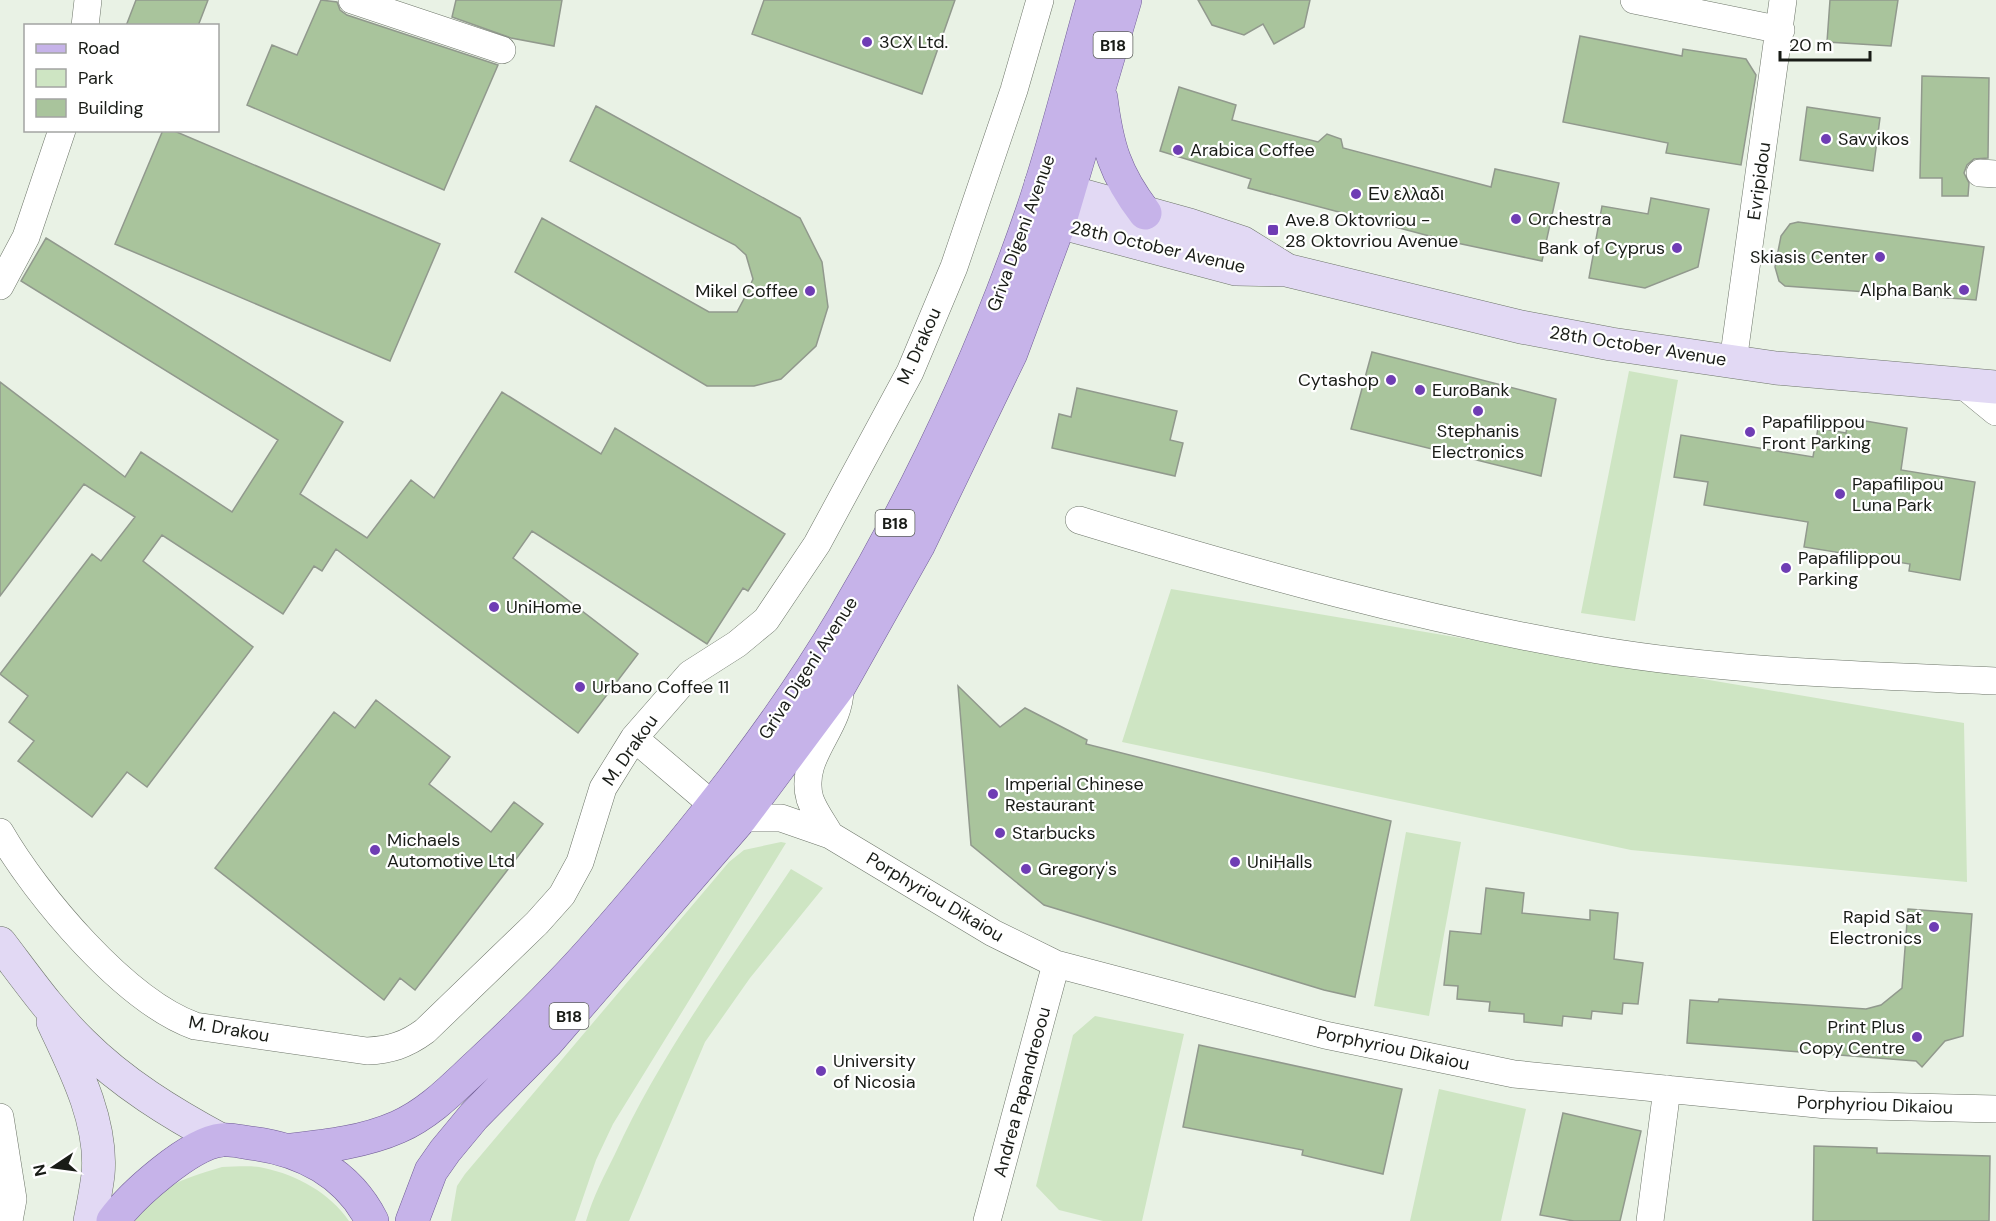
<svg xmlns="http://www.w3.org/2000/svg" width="1996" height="1221" font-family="'DM Sans',sans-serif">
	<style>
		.green { fill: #cee5c3 }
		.building { fill: #a9c49c; stroke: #91998d; stroke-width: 1.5 }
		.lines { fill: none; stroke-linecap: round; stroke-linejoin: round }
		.street-casing { stroke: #6d7569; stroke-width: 28 }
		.secondary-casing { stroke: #6d7569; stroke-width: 34 }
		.primary-casing { stroke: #715e96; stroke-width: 34 }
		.street { stroke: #fff; stroke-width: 27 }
		.secondary { stroke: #e2d9f4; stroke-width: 33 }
		.primary { stroke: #c6b3e9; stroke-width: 33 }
		.poi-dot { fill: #6f3db4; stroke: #fff; stroke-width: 2 }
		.labels { text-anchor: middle; stroke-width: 4.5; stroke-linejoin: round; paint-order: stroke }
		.shield { fill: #fff; stroke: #5e605d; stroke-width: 1.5 }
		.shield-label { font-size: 16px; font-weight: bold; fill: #191c17 }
		.poi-label { font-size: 18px; fill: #191c17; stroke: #fff; text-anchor: start }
		.street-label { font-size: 18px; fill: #191c17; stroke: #fff }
	</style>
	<rect width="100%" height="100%" fill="#e9f2e5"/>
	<path class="green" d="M 1629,371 L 1678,380 L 1635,621 L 1581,613 Z
		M 1171,589 L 1964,723 L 1967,882 L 1631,850 L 1122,742 Z
		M 1406,832 L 1461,842 L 1429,1016 L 1374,1006 Z
		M 781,842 L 786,843 L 613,1124 L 596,1160 L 575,1221 L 451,1221 L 457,1186 L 465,1174 L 729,862 L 744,850 Z
		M 791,869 L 823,888 L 750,978 L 705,1042 L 629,1221 L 586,1221 C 593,1197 604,1176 615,1154 C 661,1053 729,962 791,869 Z
		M 1095,1016 L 1184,1034 L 1142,1221 L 1103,1221 L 1059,1210 L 1036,1186 L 1073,1035 Z
		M 1439,1089 L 1526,1109 L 1501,1221 L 1410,1221 Z
		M 222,1167 C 235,1167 251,1165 264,1168 C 297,1175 330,1193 349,1221 L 129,1221 C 161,1187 177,1180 222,1167 Z"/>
	<path class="building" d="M 136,0 L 208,0 L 198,26 L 126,26 Z
		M 321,0 L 337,2 L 340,10 L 347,15 L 498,65 L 444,190 L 247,105 L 272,45 L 297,55 Z
		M 456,0 L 562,0 L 554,46 L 511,38 L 452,17 Z
		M 764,0 L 955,0 L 922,94 L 752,34 Z
		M 1198,0 L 1310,0 L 1304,27 L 1274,44 L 1263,24 L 1244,35 L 1212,25 Z
		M 1830,0 L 1898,0 L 1891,46 L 1827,42 Z
		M 1580,36 L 1682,56 L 1683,49 L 1746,59 L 1756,75 L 1741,165 L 1666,153 L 1668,143 L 1563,122 Z
		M 1922,76 L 1989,78 L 1988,158 L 1974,159 L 1967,165 L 1964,173 L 1969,183 L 1968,196 L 1942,196 L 1942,178 L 1920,178 Z
		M 1179,87 L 1236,105 L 1232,120 L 1318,142 L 1327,134 L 1341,139 L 1343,148 L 1491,187 L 1495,169 L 1559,183 L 1542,261 L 1452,242 L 1248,188 L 1251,179 L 1160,151 Z
		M 596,106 L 800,218 L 822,262 L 828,307 L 816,346 L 781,379 L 754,386 L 707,386 L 515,272 L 542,218 L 709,312 L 737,312 L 746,295 L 753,279 L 746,255 L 735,245 L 570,161 Z
		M 1807,107 L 1880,118 L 1873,171 L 1800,160 Z
		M 163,130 L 172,130 L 440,244 L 390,361 L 115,244 Z
		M 1651,198 L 1709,209 L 1698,267 L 1645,288 L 1589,278 L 1602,206 L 1648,214 Z
		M 1798,222 L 1984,247 L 1976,300 L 1785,286 L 1779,281 L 1775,267 L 1781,236 L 1790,224 Z
		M 46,238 L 343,422 L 300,494 L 367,538 L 411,480 L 434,498 L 502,392 L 601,454 L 615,428 L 785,534 L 748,591 L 743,588 L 707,644 L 532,531 L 513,558 L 638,654 L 578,733 L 336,549 L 322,571 L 314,566 L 283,614 L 162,535 L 143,561 L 253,647 L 147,787 L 127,772 L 92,817 L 18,761 L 34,741 L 9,722 L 28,696 L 0,674 L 92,554 L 101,561 L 135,517 L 84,484 L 0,596 L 0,382 L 125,477 L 141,452 L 232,512 L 278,440 L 21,281 Z
		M 1372,352 L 1556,399 L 1541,476 L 1351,429 Z
		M 1077,388 L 1177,411 L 1170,440 L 1183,443 L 1175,476 L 1052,448 L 1059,414 L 1071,417 Z
		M 1848,418 L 1907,428 L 1901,470 L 1975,482 L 1960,580 L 1909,571 L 1910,564 L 1804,547 L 1808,522 L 1704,505 L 1708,482 L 1674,477 L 1681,435 L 1813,457 L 1818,428 L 1846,433 Z
		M 958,686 L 1000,727 L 1025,708 L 1087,740 L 1086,744 L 1391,821 L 1355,997 L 1324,990 L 1044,905 L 971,845 Z
		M 376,700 L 450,757 L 429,784 L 491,832 L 514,802 L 543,824 L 415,990 L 400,978 L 384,1000 L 215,868 L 334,712 L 355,728 Z
		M 1486,888 L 1524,893 L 1522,913 L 1590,920 L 1590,910 L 1618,913 L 1614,959 L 1643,963 L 1638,1004 L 1623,1003 L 1622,1014 L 1592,1011 L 1591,1019 L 1563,1016 L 1562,1026 L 1524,1022 L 1524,1014 L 1489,1011 L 1490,1002 L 1457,999 L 1458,986 L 1444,985 L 1450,931 L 1481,934 Z
		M 1908,909 L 1972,914 L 1963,1036 L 1945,1041 L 1922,1067 L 1916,1061 L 1687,1043 L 1690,1000 L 1718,1002 L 1719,999 L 1866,1009 L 1881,1005 L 1902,988 Z
		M 1199,1045 L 1402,1089 L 1383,1174 L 1302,1155 L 1303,1150 L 1183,1127 Z
		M 1563,1113 L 1641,1131 L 1620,1221 L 1574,1221 L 1540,1215 Z
		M 1814,1146 L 1877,1148 L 1877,1153 L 1990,1156 L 1989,1221 L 1813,1221 Z"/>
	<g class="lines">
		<defs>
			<path id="street" d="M 352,0 L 502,50
				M 1634,0 L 1781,30
				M 85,26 L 88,0
				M 1980,173 L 1996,174
				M 0,286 L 26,237 L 62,130
				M 1733,362 L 1783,0
				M 1963,385 L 1996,412
				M 1079,520 C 1250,572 1422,620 1598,650 C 1730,672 1863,675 1996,681
				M 634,738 L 714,806
				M 741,818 L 781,818 L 830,835 L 993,933 L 1056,964 L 1325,1035 L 1514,1074 L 1827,1105 L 1996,1109
				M 0,832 C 37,896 125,1001 195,1026 L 367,1051 C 390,1050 406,1045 425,1031 L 537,923 L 562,895 L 580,862 L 603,788 L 634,738 L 690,674 L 737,644 L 766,620 L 817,544 L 910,372 L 954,267 L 1014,90 L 1040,0
				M 830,835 C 824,824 814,811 810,799 C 798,757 840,729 840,690
				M 0,1117 L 13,1199 L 9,1221
				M 987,1221 L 1056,964
				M 1650,1221 L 1667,1089"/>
			<path id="secondary" d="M 1041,184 L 1189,225 L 1243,243 L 1285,269
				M 1032,215 L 1236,269 L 1286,270 L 1521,327 L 1611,344 L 1776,368 L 1996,387
				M 0,943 C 26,977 51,1013 82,1043 C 122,1083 171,1113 221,1140
				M 53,1022 C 75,1068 103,1123 98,1175 C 96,1191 93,1206 90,1221"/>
			<path id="primary" d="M 1101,98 C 1107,146 1115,174 1145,213
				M 291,1150 C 327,1146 364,1142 398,1127 C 430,1113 454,1087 479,1064 C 524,1022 567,980 607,933 C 693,834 777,730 844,617 C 920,489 984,352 1032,212 C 1056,142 1073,70 1093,0
				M 113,1221 C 132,1195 190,1143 222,1140 C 231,1139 241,1142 250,1143 C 302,1149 348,1173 372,1221
				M 412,1221 L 431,1171 L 445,1151 L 474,1116 L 547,1042 L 741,818 L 840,685 L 918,546 L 1011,353 L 1059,224 L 1125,0"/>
		</defs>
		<use href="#street" class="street-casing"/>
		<use href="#secondary" class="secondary-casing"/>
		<use href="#primary" class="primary-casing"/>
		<use href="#street" class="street"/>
		<use href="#secondary" class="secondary"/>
		<use href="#primary" class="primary"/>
	</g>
	<g class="poi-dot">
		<circle cx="867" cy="42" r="6"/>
		<circle cx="1826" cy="139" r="6"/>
		<circle cx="1178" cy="150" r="6"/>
		<circle cx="1356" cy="194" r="6"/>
		<circle cx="1516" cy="219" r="6"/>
		<rect x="1267" y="224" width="12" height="12" rx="3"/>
		<circle cx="1677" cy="248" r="6"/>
		<circle cx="1880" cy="257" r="6"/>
		<circle cx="1964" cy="290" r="6"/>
		<circle cx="810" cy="291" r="6"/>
		<circle cx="1391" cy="380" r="6"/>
		<circle cx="1420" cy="390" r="6"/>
		<circle cx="1478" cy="411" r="6"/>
		<circle cx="1750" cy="432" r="6"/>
		<circle cx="1840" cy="494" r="6"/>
		<circle cx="1786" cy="568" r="6"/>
		<circle cx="494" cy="607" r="6"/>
		<circle cx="580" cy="687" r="6"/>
		<circle cx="993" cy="794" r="6"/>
		<circle cx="1000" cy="833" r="6"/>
		<circle cx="375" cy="850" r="6"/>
		<circle cx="1235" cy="862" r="6"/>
		<circle cx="1026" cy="869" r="6"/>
		<circle cx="1934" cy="927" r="6"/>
		<circle cx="1917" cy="1037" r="6"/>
		<circle cx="821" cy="1071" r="6"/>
	</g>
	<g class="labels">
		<g class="shield">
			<rect x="1093.5" y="32" width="39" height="26" rx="4.5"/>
			<rect x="875.5" y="510" width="39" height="26" rx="4.5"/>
			<rect x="549.5" y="1003" width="39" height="26" rx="4.5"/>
		</g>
		<g class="shield-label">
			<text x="1113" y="51">B18</text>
			<text x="895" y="529">B18</text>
			<text x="569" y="1022">B18</text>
		</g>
		<g class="poi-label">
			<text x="879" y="48">3CX Ltd.</text>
			<text x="1838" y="145">Savvikos</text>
			<text x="1190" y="156">Arabica Coffee</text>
			<text x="1368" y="200">Εν ελλαδι</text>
			<text x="1528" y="225">Orchestra</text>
			<text x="1285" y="226">Ave.8 Oktovriou -<tspan x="1285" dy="21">28 Oktovriou Avenue</tspan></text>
			<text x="1665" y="254" text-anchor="end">Bank of Cyprus</text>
			<text x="1868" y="263" text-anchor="end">Skiasis Center</text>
			<text x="1952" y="296" text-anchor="end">Alpha Bank</text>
			<text x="798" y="297" text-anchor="end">Mikel Coffee</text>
			<text x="1379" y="386" text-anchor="end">Cytashop</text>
			<text x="1432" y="396">EuroBank</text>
			<text x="1762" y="428">Papafilippou<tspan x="1762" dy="21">Front Parking</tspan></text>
			<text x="1478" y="437" text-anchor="middle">Stephanis<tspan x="1478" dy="21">Electronics</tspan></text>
			<text x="1852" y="490">Papafilipou<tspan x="1852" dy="21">Luna Park</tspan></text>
			<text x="1798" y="564">Papafilippou<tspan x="1798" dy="21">Parking</tspan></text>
			<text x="506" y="613">UniHome</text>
			<text x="592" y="693">Urbano Coffee 11</text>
			<text x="1005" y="790">Imperial Chinese<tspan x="1005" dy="21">Restaurant</tspan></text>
			<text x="1012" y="839">Starbucks</text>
			<text x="387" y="846">Michaels<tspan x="387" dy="21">Automotive Ltd</tspan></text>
			<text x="1247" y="868">UniHalls</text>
			<text x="1038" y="875">Gregory's</text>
			<text x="1922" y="923" text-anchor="end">Rapid Sat<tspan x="1922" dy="21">Electronics</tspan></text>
			<text x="1905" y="1033" text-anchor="end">Print Plus<tspan x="1905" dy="21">Copy Centre</tspan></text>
			<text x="833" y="1067">University<tspan x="833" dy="21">of Nicosia</tspan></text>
		</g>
		<g class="street-label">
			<text transform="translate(1759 181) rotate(-82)" y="6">Evripidou</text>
			<text transform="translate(1021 233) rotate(-70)" y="6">Griva Digeni Avenue</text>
			<text transform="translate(1158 247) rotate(13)" y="6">28th October Avenue</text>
			<text transform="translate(919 346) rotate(-66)" y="6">M. Drakou</text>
			<text transform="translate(1638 346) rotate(9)" y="6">28th October Avenue</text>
			<text transform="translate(808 668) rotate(-57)" y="6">Griva Digeni Avenue</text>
			<text transform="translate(630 750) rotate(-55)" y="6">M. Drakou</text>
			<text transform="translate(935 897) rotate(31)" y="6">Porphyriou Dikaiou</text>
			<text transform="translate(229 1029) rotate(10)" y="6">M. Drakou</text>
			<text transform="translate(1393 1048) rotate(12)" y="6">Porphyriou Dikaiou</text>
			<text transform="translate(1022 1092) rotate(-75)" y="6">Andrea Papandreoou</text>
			<text transform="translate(1875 1105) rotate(2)" y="6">Porphyriou Dikaiou</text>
		</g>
	</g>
	<rect x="24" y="24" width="195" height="108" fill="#ffffff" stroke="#a3a4a2" stroke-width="1.5"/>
	<rect x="36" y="44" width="30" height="9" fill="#c6b3e9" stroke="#a3a4a2" stroke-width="1.5"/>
	<text x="78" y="54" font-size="18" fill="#191c17">Road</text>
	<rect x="36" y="69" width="30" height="18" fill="#cee5c3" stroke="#a3a4a2" stroke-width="1.5"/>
	<text x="78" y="84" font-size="18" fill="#191c17">Park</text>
	<rect x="36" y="99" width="30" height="18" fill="#a9c49c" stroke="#a3a4a2" stroke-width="1.5"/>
	<text x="78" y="114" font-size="18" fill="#191c17">Building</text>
	<g transform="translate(54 1167) rotate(257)" stroke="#ffffff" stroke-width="4.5" paint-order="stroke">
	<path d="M0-4.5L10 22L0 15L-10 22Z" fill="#191c17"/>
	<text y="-9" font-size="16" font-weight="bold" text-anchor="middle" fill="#191c17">N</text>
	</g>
	<path d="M1780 51v9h90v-9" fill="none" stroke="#191c17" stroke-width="3"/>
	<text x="1789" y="51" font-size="18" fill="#191c17" stroke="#ffffff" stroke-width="4.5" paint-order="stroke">20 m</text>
</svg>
